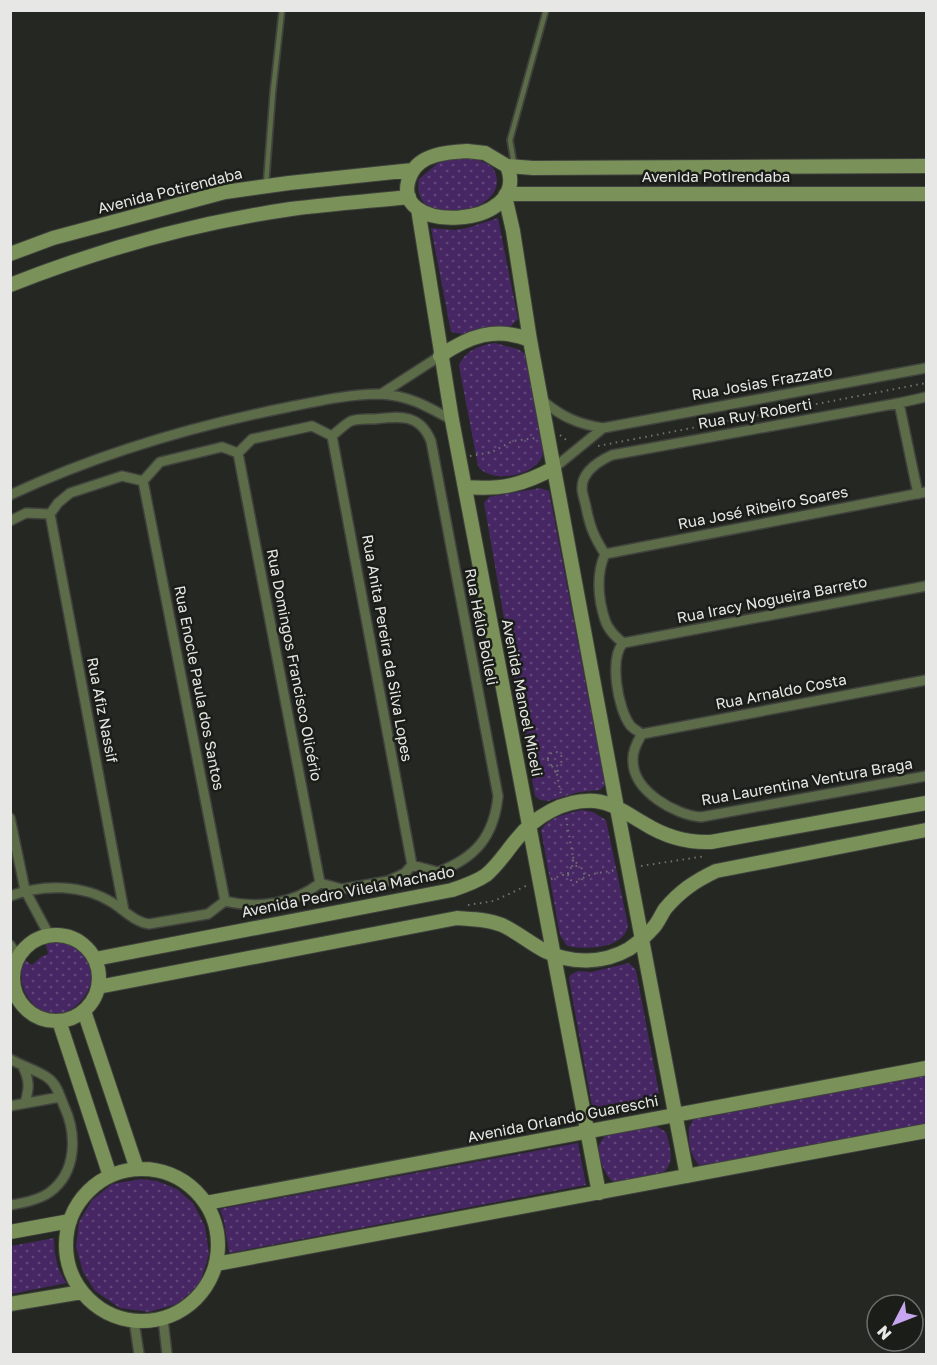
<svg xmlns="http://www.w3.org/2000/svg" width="937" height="1365" font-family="'Golos Text',sans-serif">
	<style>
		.grass { fill: url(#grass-dots) }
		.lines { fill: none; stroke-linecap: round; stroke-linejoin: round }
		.lane-casing { stroke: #40423d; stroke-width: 8 }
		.street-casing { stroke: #40423d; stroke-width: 12 }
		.secondary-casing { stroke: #40423d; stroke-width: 16 }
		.path { stroke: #72736f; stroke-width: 2; stroke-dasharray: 1.5 4.5; stroke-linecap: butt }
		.lane { stroke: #5c6b48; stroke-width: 4.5 }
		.street { stroke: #5c6b48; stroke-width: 9 }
		.secondary { stroke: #7a925a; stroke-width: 14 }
		.labels { text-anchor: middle; stroke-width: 5; stroke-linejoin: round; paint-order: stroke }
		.street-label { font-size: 15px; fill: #e7e8e5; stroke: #1b1d19 }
	</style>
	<defs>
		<pattern id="grass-dots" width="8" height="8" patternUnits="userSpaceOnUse" patternTransform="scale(1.5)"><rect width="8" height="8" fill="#462763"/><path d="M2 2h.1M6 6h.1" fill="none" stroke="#614679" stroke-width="1.8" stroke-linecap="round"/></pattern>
	</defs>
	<rect width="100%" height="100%" fill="#252722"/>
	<path class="grass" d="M 451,159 C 467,158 480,158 493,168 C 519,212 408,235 419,179 L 438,163 Z
		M 498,218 L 518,319 L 511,326 L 486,327 L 462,334 L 451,332 L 431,228 L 455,230 L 467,228 Z
		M 495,343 L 518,349 L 525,354 L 543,453 C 539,476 490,485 478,466 L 459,366 C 464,351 480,345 495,343 Z
		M 540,488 L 549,491 L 605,785 L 600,790 L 579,792 L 548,801 L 540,800 L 535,796 L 484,503 L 489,497 Z
		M 582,810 L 593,812 L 606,820 L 628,925 C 625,949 586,950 567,946 L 560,935 L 541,830 C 551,816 566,814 582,810 Z
		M 58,942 C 134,958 63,1053 27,996 C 20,985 20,970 25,960 L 32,965 L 42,956 L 48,954 L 46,944 Z
		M 629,963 L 636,970 L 659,1093 L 655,1101 C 646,1108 616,1114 604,1113 C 598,1112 595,1109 592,1106 L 569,979 L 570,975 L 578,971 L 591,972 Z
		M 926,1073 L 926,1125 L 703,1168 C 690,1159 688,1142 689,1127 L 695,1117 Z
		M 654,1125 L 666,1132 C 669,1145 676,1161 664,1172 L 614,1182 C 605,1177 597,1155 599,1145 C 600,1142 603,1139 605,1136 Z
		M 578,1143 L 586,1185 L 229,1253 L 224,1221 L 220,1209 Z
		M 141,1179 L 157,1181 L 177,1189 L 193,1203 L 205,1226 L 209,1254 L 200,1284 L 177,1304 L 149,1312 L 120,1308 L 95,1291 L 83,1272 L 76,1247 L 79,1222 L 92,1200 L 112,1184 Z
		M 54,1238 C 54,1252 57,1272 67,1283 L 11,1294 L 11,1246 Z"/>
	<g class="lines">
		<defs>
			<path id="lane" d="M 514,164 L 510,140 L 546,10
				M 266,184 L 273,91 L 282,10"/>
			<path id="street" d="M 381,394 L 440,356
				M 926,397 L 899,403 L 612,455 C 599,461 582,472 582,488 C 582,494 585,501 586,507 C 590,527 594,537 605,554 C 596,574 598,599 605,620 C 608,630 616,637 623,643 C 609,659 618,709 630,725 C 633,729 638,731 642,734 C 637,742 632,751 633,761 C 633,791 675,815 701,817 L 926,776
				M 543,401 C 562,417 578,424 603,428 L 926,368
				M 899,403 L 918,494
				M 332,436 L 412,865
				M 238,453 L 320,883
				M 554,468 L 603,428
				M 143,481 L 225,901
				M 10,495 C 100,453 192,426 289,407 C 318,401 350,394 379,394 C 408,395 427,406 452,420
				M 50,514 L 124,911
				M 10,521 L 26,513 L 50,514 L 58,503 L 70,493 L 122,476 L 143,481 L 160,462 L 222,447 L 238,453 L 252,439 L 312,426 L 332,436 C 338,431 345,424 351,421 C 358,418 368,419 375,419 C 401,416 420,414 431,441 L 498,796 C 494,837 475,858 438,872 L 412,865 L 405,873 L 388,881 L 342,889 L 320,883 C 294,904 257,909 225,901 L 208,914 L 149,924 C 135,922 125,911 113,903 C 83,884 43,884 10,896
				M 605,554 L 926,492
				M 623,643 L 926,586
				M 642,734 L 926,680
				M 10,818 L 25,890 L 49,935
				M 10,945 L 18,956
				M 10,1059 C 20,1065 41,1072 48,1078 C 57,1084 60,1097 64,1106 C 77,1134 77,1172 50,1192 C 39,1200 24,1203 10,1205
				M 23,1067 C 30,1081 29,1089 25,1103
				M 10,1106 L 60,1097
				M 163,1319 L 167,1354
				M 134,1321 L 139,1354"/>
			<path id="secondary" d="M 467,151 L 485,153 L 507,166 C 534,230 381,237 411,174 C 420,154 448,152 467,151 Z
				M 507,166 L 533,168 L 926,166
				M 506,194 L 926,194
				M 505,196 L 513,231 L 530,340 L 617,808 L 687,1176
				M 418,209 L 452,420 L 599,1193
				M 10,254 L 53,238 L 225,192 L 289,183 L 413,170
				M 10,285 C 101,249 195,223 291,209 C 330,204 370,201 409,197
				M 440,356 C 469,336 496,326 530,340
				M 465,487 C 501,490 523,485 554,468
				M13 978a43 43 0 1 1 86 0a43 43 0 1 1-86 0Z
				M 95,959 L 452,890 C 464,886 476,882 486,875 C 498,865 506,852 516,840 C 535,816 564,799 595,801 C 614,803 629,815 645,824 C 666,837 686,843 711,842 L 926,803
				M 98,987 L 457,918 C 472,919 488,919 502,925 C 517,932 530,943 545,951 C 571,964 603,964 629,949 C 636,944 647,935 653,928 C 658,923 661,915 665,909 C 680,891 695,881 716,871 L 926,830
				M 84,1011 L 137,1169
				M 59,1021 L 110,1176
				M66 1245a76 76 0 1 1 152 0a76 76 0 1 1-152 0Z
				M 206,1203 L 926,1068
				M 10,1232 L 70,1221
				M 216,1264 L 926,1131
				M 10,1304 L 82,1292"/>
		</defs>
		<use href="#lane" class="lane-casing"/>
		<use href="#street" class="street-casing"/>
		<use href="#secondary" class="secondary-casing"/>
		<path class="path" d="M 560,435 L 569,442
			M 598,446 L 926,383
			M 470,456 L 492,452 L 513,441 L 536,438
			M548 759a7 7 0 1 1 14 0a7 7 0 1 1-14 0Z
			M 530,764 L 542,762
			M 552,766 L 557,774 L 559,766
			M 557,774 L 561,795
			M 566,818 L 573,857 L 572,868
			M 573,857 L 579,867
			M 641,866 L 706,856
			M568 874a8 8 0 1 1 16 0a8 8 0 1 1-16 0Z
			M 583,878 L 592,874 L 617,870
			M 551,879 L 569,873
			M 468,905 L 494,901 L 528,885"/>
		<use href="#lane" class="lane"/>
		<use href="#street" class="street"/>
		<use href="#secondary" class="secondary"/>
	</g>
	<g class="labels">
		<g class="street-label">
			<text x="716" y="182">Avenida Potirendaba</text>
			<text transform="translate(170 191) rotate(-14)" y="5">Avenida Potirendaba</text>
			<text transform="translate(762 383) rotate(-10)" y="5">Rua Josias Frazzato</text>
			<text transform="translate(755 414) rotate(-10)" y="5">Rua Ruy Roberti</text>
			<text transform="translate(763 508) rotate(-11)" y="5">Rua José Ribeiro Soares</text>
			<text transform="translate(772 600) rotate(-11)" y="5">Rua Iracy Nogueira Barreto</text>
			<text transform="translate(481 627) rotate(79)" y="5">Rua Hélio Bolleli</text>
			<text transform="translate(387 648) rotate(80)" y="5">Rua Anita Pereira da Silva Lopes</text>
			<text transform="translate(294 665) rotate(79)" y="5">Rua Domingos Francisco Olicério</text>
			<text transform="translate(199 688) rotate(79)" y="5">Rua Enocle Paula dos Santos</text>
			<text transform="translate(781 692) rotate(-11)" y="5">Rua Arnaldo Costa</text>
			<text transform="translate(522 698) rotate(79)" y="5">Avenida Manoel Miceli</text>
			<text transform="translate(102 710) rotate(79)" y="5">Rua Afiz Nassif</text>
			<text transform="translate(807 782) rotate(-10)" y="5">Rua Laurentina Ventura Braga</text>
			<text transform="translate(348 892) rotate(-11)" y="5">Avenida Pedro Vilela Machado</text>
			<text transform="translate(563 1119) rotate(-11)" y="5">Avenida Orlando Guareschi</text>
		</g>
	</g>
	<rect width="937" height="1365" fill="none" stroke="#e7e8e5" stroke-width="24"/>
	<g transform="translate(895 1323) rotate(228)"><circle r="28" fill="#1b1d19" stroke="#6d6e6b" stroke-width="1.5"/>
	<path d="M0-4.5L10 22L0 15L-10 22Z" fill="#c8a6ef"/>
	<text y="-9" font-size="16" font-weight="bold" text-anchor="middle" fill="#e7e8e5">N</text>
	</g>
</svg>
